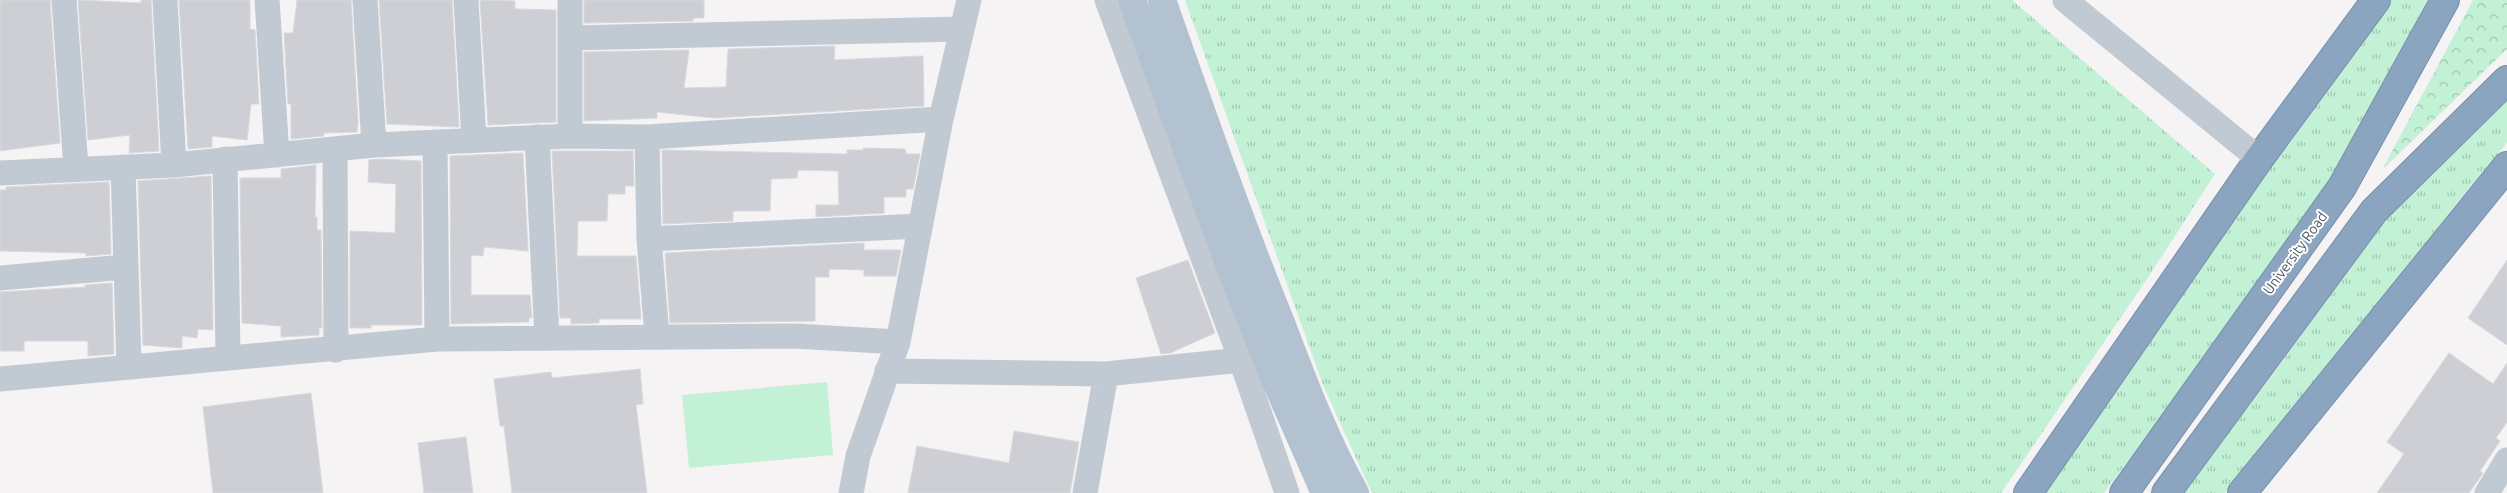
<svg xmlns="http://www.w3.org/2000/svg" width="2507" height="493" font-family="Ubuntu,sans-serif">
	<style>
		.grass { fill: url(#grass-tufts) }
		.forest { fill: url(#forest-crowns) }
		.garden { fill: #c3f1d5 }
		.building { fill: #cdcfd5; stroke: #d7d9de }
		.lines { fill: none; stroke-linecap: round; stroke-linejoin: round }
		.highway-casing { stroke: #7690ad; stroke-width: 30 }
		.minor { stroke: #c1cad2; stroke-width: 25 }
		.major { stroke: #b3c2d1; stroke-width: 28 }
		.highway { stroke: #8ba5c1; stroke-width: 28 }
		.labels { text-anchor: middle; stroke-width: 4; stroke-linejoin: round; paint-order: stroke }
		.street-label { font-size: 14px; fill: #4a5661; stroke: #fff }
	</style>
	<defs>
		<pattern id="grass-tufts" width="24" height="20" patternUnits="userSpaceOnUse" patternTransform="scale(1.25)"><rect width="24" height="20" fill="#c3f1d5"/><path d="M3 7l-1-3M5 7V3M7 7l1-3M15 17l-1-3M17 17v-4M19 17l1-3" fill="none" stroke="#a0c6b0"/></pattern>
		<pattern id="forest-crowns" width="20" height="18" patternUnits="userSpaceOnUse" patternTransform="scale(1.25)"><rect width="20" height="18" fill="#c3f1d5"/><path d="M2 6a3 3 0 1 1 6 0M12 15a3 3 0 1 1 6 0" fill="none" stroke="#a0c6b0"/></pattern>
	</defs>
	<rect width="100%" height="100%" fill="#f5f3f3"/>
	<path class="grass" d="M 1185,0 L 2012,0 L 2215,174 L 2147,279 L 2001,493 L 1372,493 L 1323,385 Z
		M 2386,0 L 2427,0 L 2327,193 L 2104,493 L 2043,493 Z
		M 2507,93 L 2507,143 C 2410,257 2322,379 2225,493 L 2183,493 L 2277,369 L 2341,279 L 2373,228 Z"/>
	<path class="forest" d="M 2473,0 L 2507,0 L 2507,49 L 2382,170 Z"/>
	<path class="garden" d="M 827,382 L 833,455 L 689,468 L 682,395 Z"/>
	<path class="building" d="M 0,0 L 50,0 L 60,143 L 0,151 Z
		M 78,0 L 141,3 L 141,0 L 151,0 L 159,151 L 129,153 L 130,135 L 88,140 Z
		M 179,0 L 250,0 L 250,29 L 255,30 L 259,104 L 251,104 L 247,140 L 212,136 L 212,147 L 188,149 Z
		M 297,0 L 351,0 L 358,122 L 357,132 L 324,133 L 324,136 L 291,139 L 291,104 L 288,104 L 284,33 L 293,33 Z
		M 379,0 L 452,0 L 459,127 L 387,124 Z
		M 480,0 L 515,1 L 515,9 L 556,10 L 556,122 L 488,125 Z
		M 584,0 L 704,0 L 704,18 L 694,18 L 693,21 L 584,23 Z
		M 835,46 L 834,60 L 923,56 L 924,106 L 714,118 L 657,112 L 657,118 L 584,121 L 584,52 L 689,50 L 684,88 L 726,87 L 728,49 Z
		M 863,148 L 905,149 L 906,154 L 920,154 L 913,189 L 906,189 L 906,197 L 884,197 L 884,213 L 816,217 L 816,205 L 839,205 L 838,171 L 798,170 L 797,178 L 771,179 L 770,211 L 733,211 L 733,221 L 663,224 L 662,150 L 847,154 L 847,150 L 863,150 Z
		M 552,151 L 633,151 L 634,186 L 625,186 L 625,194 L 608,194 L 607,221 L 578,221 L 577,256 L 636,256 L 641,319 L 599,319 L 599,323 L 571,324 L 571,318 L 560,318 Z
		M 523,153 L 528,251 L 484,247 L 483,256 L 471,255 L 471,295 L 530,295 L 532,318 L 529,318 L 529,322 L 451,324 L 450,156 Z
		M 381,159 L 421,161 L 422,325 L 371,325 L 371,328 L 350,328 L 350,231 L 395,233 L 396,184 L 368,182 L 369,160 Z
		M 316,165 L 315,217 L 317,217 L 317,230 L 321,230 L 322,328 L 319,328 L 319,335 L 281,337 L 281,326 L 242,323 L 240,178 L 281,178 L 281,169 Z
		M 211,176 L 213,330 L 198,329 L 197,338 L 182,336 L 182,348 L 143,345 L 138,181 Z
		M 109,182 L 111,254 L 86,256 L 86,253 L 0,251 L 0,190 L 6,190 L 6,187 Z
		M 864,243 L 864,250 L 901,250 L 896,276 L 864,276 L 864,270 L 829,269 L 829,277 L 815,277 L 815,321 L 670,323 L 665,253 Z
		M 1188,260 L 1215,333 L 1170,353 L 1161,354 L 1136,278 Z
		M 2507,260 L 2507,345 L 2468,318 Z
		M 112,283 L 114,354 L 88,356 L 88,341 L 24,341 L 24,351 L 0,351 L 0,292 L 85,287 L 85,285 Z
		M 2449,353 L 2493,384 L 2507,363 L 2507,422 L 2496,438 L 2500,441 L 2480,471 L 2483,473 L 2469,493 L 2377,493 L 2404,454 L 2387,442 Z
		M 640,369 L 643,404 L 636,405 L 647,493 L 512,493 L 504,426 L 500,426 L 494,379 L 551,372 L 552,378 Z
		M 311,393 L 323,493 L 213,493 L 203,407 Z
		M 1014,431 L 1079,442 L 1070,493 L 908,493 L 917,446 L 1009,463 Z
		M 466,437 L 473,493 L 424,493 L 418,443 Z"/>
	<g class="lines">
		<defs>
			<path id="highway" d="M 2028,493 L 2259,159 L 2376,0
				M 2124,493 L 2342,187 L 2445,0
				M 2166,493 L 2374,211 L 2507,80
				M 2242,493 L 2507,166"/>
		</defs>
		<use href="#highway" class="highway-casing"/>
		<path class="minor" d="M 64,0 L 76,168
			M 165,0 L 174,165
			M 267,0 L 277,155
			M 365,0 L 374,145
			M 466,0 L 474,140
			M 570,0 L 570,136
			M 1107,0 L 1241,360 L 1287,493
			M 2065,0 L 2259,159
			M 571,38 L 962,29
			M 537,137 L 547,338
			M 647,137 L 649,239 L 657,336
			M 435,142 L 437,339
			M 335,150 L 336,350
			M 225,159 L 228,357
			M 123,167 L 129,366
			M 0,173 L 174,165 L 374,145 L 570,136 L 647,137 L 941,119
			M 649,239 L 920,226
			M 0,278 L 125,267
			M 887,371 L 1106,374 L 1241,360 L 1254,367
			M 0,379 L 437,339 L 795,336 L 898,342
			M 851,493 L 858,456 L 898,342 L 941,119 L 969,0
			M 1085,493 L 1106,374
			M 2487,493 L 2507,460"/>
		<path class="major" d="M 1132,0 L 1229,264 L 1274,377 L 1325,493
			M 1162,0 C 1200,108 1238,217 1281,323 C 1303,381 1325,439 1355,493"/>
		<use href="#highway" class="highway"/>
	</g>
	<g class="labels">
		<g class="street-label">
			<text transform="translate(2295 253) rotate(-54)" y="5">University Road</text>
		</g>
	</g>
</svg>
